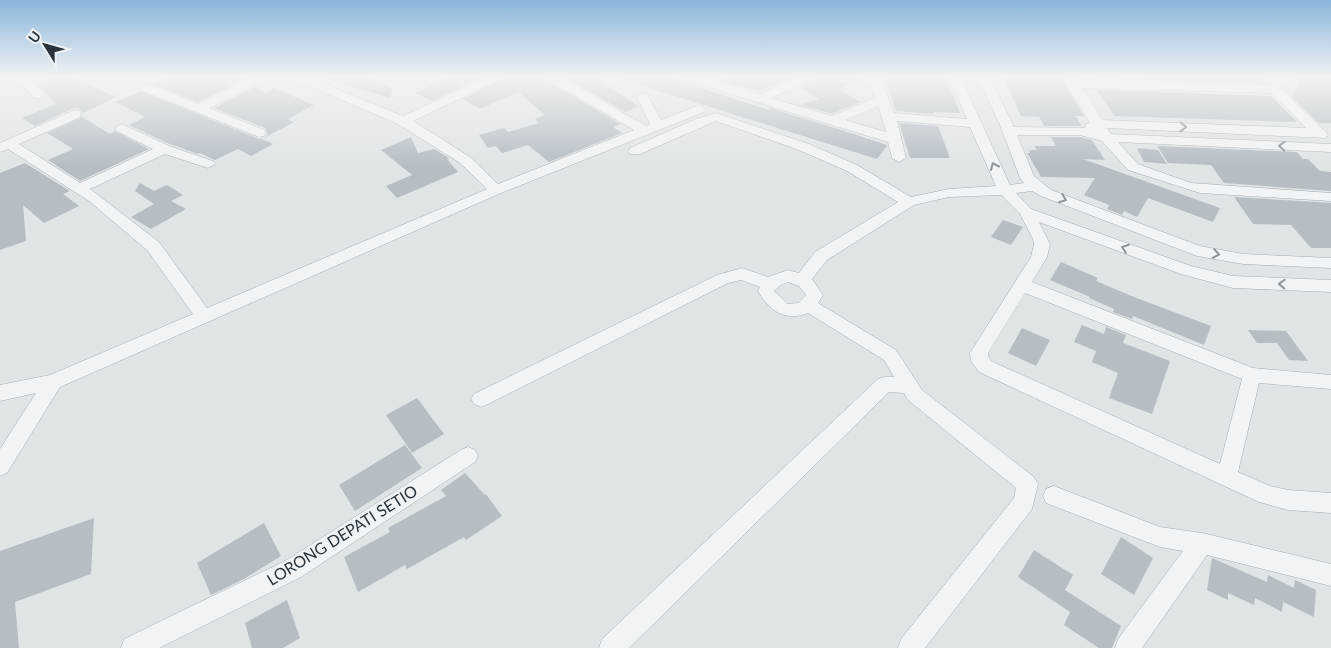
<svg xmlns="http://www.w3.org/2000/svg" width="1331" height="648" font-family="Lato,sans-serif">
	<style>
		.building { fill: #b6bec4 }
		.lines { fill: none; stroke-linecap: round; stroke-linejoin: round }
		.street-casing { stroke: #a5acb1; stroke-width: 1 }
		.street { fill: #f1f4f6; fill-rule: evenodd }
		.oneway { stroke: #8d949a }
		.labels { text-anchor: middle; stroke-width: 4; stroke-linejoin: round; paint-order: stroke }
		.near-street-label { font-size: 16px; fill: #29343d; stroke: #eef2f5 }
	</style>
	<rect width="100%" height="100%" fill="#dfe4e7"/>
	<path class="building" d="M 59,76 L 66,76 L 116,97 L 83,113 L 80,109 L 74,108 L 35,126 L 22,118 L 56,104 L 37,84 Z
		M 173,76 L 235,76 L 242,80 L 198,102 L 154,84 Z
		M 330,76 L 363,76 L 393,89 L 390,98 L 329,80 Z
		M 453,76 L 484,76 L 432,101 L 415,93 Z
		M 509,76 L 539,76 L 620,124 L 613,127 L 622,133 L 549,162 L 528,145 L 502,153 L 496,146 L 488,148 L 479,135 L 504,128 L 508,132 L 539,123 L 535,119 L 545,115 L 518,92 L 480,109 L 463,99 Z
		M 563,76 L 593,76 L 638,106 L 625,112 Z
		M 624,76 L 664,76 L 769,110 L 770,108 L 851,133 L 887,145 L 887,146 L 877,159 L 665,93 L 623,79 Z
		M 719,76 L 793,76 L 794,78 L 757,91 L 729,83 Z
		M 890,76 L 945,76 L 960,113 L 933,112 L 934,114 L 896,111 L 886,80 L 891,80 Z
		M 1003,76 L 1059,76 L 1084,116 L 1075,116 L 1082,126 L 1044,126 L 1039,117 L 1021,116 Z
		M 1087,76 L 1264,76 L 1258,83 L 1089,78 Z
		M 1300,76 L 1331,76 L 1331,123 L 1319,123 L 1291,96 L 1293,96 Z
		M 820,78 L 863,79 L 838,89 L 860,102 L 832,114 L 801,105 L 819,99 L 800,87 Z
		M 255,87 L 265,93 L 274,88 L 314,105 L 288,119 L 294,122 L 262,139 L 273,144 L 251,156 L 238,149 L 215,160 L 200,153 L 198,154 L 167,143 L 129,125 L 145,117 L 116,102 L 141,91 L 259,139 L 264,138 L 268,134 L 265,128 L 214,108 Z
		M 1097,90 L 1271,96 L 1297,122 L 1114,116 Z
		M 82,117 L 110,134 L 115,131 L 149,149 L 80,181 L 48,160 L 73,149 L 47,133 Z
		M 899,123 L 938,126 L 950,158 L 910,158 Z
		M 411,137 L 418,153 L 434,149 L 449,158 L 447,159 L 458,172 L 397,198 L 386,186 L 412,175 L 381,150 Z
		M 1051,137 L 1080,137 L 1092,140 L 1105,160 L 1083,159 L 1220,208 L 1213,222 L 1148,198 L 1137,217 L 1124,211 L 1122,215 L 1107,209 L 1109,205 L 1084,195 L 1095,178 L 1041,177 L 1027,153 L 1030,153 L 1029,150 L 1037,150 L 1034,146 L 1056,146 Z
		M 1157,146 L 1297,152 L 1303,159 L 1308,159 L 1320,171 L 1331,172 L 1331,191 L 1224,183 L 1211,165 L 1168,163 Z
		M 1137,148 L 1158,150 L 1167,164 L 1144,162 Z
		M 25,163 L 70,191 L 63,194 L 79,206 L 44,223 L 23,205 L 26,241 L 0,250 L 0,173 Z
		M 140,183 L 154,191 L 167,185 L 183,195 L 171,201 L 186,209 L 151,229 L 131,217 L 154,204 L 135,191 Z
		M 1234,197 L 1331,203 L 1331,248 L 1311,248 L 1291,225 L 1253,224 Z
		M 1003,220 L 1023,227 L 1011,245 L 991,237 Z
		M 1061,262 L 1098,278 L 1096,281 L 1134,297 L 1211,326 L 1204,345 L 1133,316 L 1132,319 L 1113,312 L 1114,309 L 1089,298 L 1090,297 L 1050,280 Z
		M 1082,325 L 1104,334 L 1106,327 L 1126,335 L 1123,343 L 1170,361 L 1152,414 L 1109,398 L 1118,373 L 1092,362 L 1096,351 L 1074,342 Z
		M 1022,328 L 1050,340 L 1036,366 L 1008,353 Z
		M 1248,330 L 1286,331 L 1308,361 L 1289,360 L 1277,343 L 1257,343 Z
		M 417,398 L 444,434 L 412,453 L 386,415 Z
		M 405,445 L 422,468 L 355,511 L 339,485 Z
		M 465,473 L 485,495 L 486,494 L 502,516 L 466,540 L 464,537 L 407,569 L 405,565 L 358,592 L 344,557 L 390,532 L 388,528 L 446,496 L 441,490 Z
		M 94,518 L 91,574 L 15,602 L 19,648 L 0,648 L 0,551 Z
		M 264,523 L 281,556 L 244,579 L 211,595 L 197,563 Z
		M 1121,537 L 1153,558 L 1134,595 L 1101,574 Z
		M 1034,550 L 1073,575 L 1065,590 L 1121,626 L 1112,648 L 1099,648 L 1064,625 L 1070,612 L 1018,577 Z
		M 1212,558 L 1267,582 L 1268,575 L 1294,588 L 1295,580 L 1316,590 L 1314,617 L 1283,602 L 1282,612 L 1255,598 L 1254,605 L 1228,593 L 1228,600 L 1207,590 Z
		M 287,600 L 300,638 L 283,648 L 252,648 L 245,623 Z"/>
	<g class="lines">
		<defs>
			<path id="street" d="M 15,76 L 28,76 L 44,95 L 42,98 L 34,98 Z
				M 255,76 L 272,76 L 209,108 L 264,130 L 266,133 L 264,136 L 259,137 L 143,91 L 141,88 L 143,85 L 151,85 L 198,104 Z
				M 286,76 L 305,76 L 403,116 L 490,76 L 507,76 L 413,121 L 470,157 L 498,184 L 634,130 L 541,76 L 558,76 L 566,80 L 646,126 L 650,124 L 637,97 L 639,94 L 647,94 L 661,120 L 700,105 L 706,109 L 704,112 L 501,193 L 60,387 L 7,473 L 0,476 L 0,449 L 36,393 L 0,401 L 0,385 L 50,375 L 193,314 L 147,250 L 89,201 L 8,149 L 0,152 L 0,143 L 75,110 L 80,111 L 81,114 L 80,117 L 19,144 L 80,183 L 153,149 L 117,131 L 115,128 L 122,124 L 169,146 L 213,161 L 215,164 L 208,168 L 165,154 L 90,189 L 159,242 L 207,308 L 487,189 L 460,163 L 398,124 Z
				M 679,76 L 699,76 L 759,94 L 803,76 L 821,76 L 771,98 L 832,116 L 875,98 L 867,76 L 879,76 L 894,113 L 967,119 L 948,76 L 960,76 L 1010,185 L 1024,183 L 1020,178 L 1000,125 L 977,76 L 989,76 L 1014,127 L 1085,128 L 1086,124 L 1090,123 L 1061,76 L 1073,76 L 1076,80 L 1270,85 L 1274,76 L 1286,76 L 1280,88 L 1326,132 L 1328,135 L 1326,138 L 1107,128 L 1111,134 L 1331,144 L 1331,152 L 1118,142 L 1138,164 L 1191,183 L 1331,193 L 1331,201 L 1200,193 L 1128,170 L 1102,141 L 1080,135 L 1017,135 L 1034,176 L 1051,190 L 1200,246 L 1243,254 L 1331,258 L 1331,268 L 1243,264 L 1197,256 L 1041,196 L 1032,191 L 1016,193 L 1031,209 L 1191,266 L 1233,276 L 1331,280 L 1331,292 L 1233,288 L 1181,274 L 1039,222 L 1050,244 L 1047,257 L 1032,282 L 1253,368 L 1331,375 L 1331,389 L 1259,383 L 1238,472 L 1270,486 L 1288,490 L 1331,493 L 1331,513 L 1288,510 L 1259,502 L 979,372 L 971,361 L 970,353 L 1031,257 L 1034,244 L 1033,239 L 1020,214 L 1001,195 L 949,197 L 914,205 L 827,260 L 812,279 L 823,295 L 818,303 L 896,350 L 922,390 L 1034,477 L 1038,484 L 1032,509 L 925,648 L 898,648 L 901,639 L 1014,498 L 1016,488 L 908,400 L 904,393 L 889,392 L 629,648 L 599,648 L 602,639 L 878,379 L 885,377 L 894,377 L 884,360 L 808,313 C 785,322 769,311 758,291 L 760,287 L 741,280 L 728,283 L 488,404 L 481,407 L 474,404 L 471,399 L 474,394 L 717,275 L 742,268 L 768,277 L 788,270 L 799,273 L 815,252 L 898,202 L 847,171 L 799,150 L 716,121 L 640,154 L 630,154 L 628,151 L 630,148 L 696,119 L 716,113 L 809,144 L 857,165 L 911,197 L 949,189 L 996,186 L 970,127 L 897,121 L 906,158 L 899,162 L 892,158 L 888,142 L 681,79 ZM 1081,88 L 1271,93 L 1306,128 L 1102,120 ZM 878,106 L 886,132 L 845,120 ZM 788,282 L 799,286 L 806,295 L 798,303 L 788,304 L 774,291 L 781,285 ZM 1025,293 L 1242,379 L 1220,464 L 993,362 L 989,358 L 988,353 Z
				M 468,447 L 475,450 L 478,456 L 475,462 L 301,577 L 159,648 L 121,648 L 124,639 L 285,561 L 461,450 Z
				M 1054,486 L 1160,527 L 1202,533 L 1331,564 L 1331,586 L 1207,555 L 1142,648 L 1115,648 L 1118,639 L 1183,551 L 1160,547 L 1046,503 L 1043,496 L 1046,489 Z"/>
		</defs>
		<use href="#street" class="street-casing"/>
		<use href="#street" class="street"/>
	</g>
	<defs><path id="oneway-chevron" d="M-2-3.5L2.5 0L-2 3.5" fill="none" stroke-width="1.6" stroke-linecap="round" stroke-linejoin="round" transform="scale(1.25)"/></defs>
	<g class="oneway">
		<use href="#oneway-chevron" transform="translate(1183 127) rotate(2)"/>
		<use href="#oneway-chevron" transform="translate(1282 146) rotate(-177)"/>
		<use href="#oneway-chevron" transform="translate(994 166) rotate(-114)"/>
		<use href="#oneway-chevron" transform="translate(1063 199) rotate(21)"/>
		<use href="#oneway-chevron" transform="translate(1125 248) rotate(-160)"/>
		<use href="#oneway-chevron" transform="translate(1216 254) rotate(11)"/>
		<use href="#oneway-chevron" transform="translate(1282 284) rotate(-178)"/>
	</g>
	<linearGradient id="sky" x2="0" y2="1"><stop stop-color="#89b5da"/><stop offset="0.46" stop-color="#f1f3f4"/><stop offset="1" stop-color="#f1f3f4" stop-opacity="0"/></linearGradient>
	<rect width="1331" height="167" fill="url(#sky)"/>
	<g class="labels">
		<g class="near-street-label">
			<text transform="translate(342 535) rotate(-32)" y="6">LORONG DEPATI SETIO</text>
		</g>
	</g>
	<g transform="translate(45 45) rotate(307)" stroke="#eef2f5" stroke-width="4" paint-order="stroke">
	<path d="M0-4L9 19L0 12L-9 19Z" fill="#29343d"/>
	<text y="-8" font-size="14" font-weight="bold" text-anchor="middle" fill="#29343d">U</text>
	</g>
</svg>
